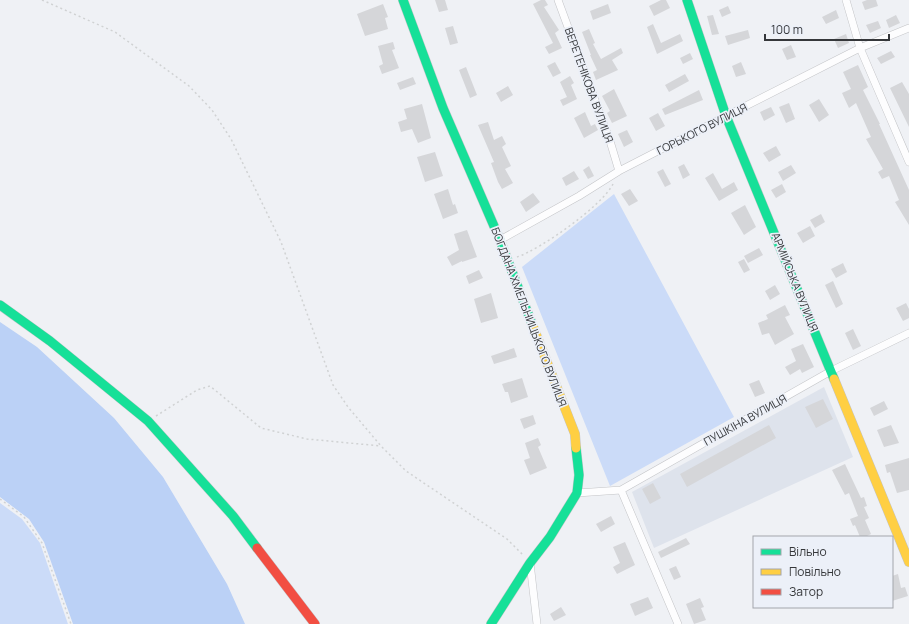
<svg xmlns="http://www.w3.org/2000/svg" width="909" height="624" font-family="Manrope,sans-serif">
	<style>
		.built { fill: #dee3ec }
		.green { fill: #cbdbf8 }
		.forest { fill: #bbd1f6 }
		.building { fill: #d5d6d9 }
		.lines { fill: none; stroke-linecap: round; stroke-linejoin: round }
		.street-casing { stroke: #c3c4c7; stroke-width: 8 }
		.fast-casing { stroke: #c3c4c7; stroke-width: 10 }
		.slow-casing { stroke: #c3c4c7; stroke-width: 10 }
		.jam-casing { stroke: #c3c4c7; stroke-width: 10 }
		.path { stroke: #d0d2d3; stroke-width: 1.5; stroke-dasharray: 2 3; stroke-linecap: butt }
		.street { stroke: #fdfdfe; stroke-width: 7 }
		.fast { stroke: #16e098; stroke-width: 9 }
		.slow { stroke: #ffcf43; stroke-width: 9 }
		.jam { stroke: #f24e42; stroke-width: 9 }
		.labels { text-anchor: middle; stroke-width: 3.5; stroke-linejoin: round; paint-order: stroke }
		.street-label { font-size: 11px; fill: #35373a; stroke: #ecf0f8 }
	</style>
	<rect width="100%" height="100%" fill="#eff1f5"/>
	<path class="built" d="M 824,387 L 853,457 L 654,548 L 632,492 Z"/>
	<path class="green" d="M 614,194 L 734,417 L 610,486 L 522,267 Z
		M 0,503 L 22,519 L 40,543 L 68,624 L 0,624 Z"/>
	<path class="forest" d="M 0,322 L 37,347 L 114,418 L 163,477 L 227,584 L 245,624 L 73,624 L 44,542 L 29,519 L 0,497 Z"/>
	<path class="building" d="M 435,0 L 445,0 L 448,10 L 439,12 Z
		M 541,0 L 545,0 L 548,5 L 544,7 L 559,30 L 555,33 L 562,48 L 549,54 L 545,47 L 553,43 L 533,4 Z
		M 661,0 L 666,0 L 670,8 L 654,16 L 649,6 Z
		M 867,0 L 876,0 L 878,6 L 865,10 L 862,2 Z
		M 383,4 L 388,17 L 385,18 L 388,29 L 365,36 L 357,14 Z
		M 608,4 L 611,13 L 593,20 L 590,11 Z
		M 728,6 L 731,13 L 722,17 L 719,10 Z
		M 836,10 L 839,18 L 826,24 L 822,17 Z
		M 713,15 L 719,34 L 712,35 L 707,16 Z
		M 896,15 L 900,23 L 889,28 L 886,20 Z
		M 878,21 L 881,28 L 870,33 L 866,25 Z
		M 653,24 L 661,43 L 680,34 L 683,41 L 657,54 L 647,27 Z
		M 453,26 L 458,43 L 450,45 L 445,28 Z
		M 589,29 L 595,43 L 593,44 L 601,59 L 621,48 L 623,53 L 612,60 L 618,70 L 596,80 L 593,72 L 597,70 L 590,55 L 591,55 L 582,32 Z
		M 748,30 L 750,38 L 728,45 L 725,36 Z
		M 846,34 L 849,43 L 838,48 L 834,39 Z
		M 393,42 L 395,49 L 392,50 L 399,68 L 382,74 L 379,66 L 383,64 L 378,46 Z
		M 791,45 L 796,57 L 787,60 L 782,49 Z
		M 891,51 L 895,57 L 881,64 L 877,58 Z
		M 690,53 L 693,59 L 683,64 L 680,58 Z
		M 555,62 L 561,73 L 553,77 L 547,66 Z
		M 741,62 L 746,74 L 736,77 L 732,66 Z
		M 858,65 L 868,87 L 863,90 L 880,124 L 879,124 L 909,190 L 909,225 L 895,202 L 899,200 L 889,176 L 882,179 L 878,172 L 883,169 L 866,139 L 871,137 L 856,103 L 849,108 L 842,93 L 851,89 L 843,72 Z
		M 466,67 L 477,95 L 470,98 L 459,70 Z
		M 685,74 L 689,81 L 669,92 L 665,85 Z
		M 570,76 L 574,83 L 571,85 L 577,99 L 563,106 L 560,100 L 567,97 L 560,82 Z
		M 413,77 L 416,84 L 400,90 L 397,83 Z
		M 902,82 L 909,94 L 909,127 L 890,88 Z
		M 508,86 L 513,95 L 501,102 L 496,93 Z
		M 614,89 L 627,116 L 612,123 L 607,113 L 610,111 L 602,96 Z
		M 699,90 L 703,100 L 665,115 L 662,109 Z
		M 819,99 L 829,115 L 819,122 L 809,105 Z
		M 789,103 L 795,119 L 786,123 L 779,107 Z
		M 422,104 L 431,138 L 418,143 L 412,129 L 401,132 L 398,122 L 407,119 L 404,109 Z
		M 771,107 L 775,115 L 764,121 L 760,112 Z
		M 585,112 L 591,126 L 595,124 L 598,130 L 584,138 L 574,118 Z
		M 658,113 L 665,126 L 656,131 L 649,118 Z
		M 488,122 L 494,140 L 502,136 L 506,144 L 502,147 L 511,166 L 505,169 L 513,183 L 502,189 L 498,182 L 491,163 L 494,162 L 478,125 Z
		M 627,130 L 633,142 L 624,147 L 618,134 Z
		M 776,146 L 781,155 L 769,162 L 763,153 Z
		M 435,152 L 443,176 L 425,182 L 417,157 Z
		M 684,164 L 690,175 L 683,179 L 678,167 Z
		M 791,165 L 796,173 L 783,181 L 778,172 Z
		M 589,166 L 594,176 L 588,179 L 583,170 Z
		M 663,169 L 671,184 L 665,187 L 657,172 Z
		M 574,171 L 579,179 L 566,186 L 562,178 Z
		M 713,173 L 722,189 L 734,182 L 738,190 L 719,201 L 705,178 Z
		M 782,184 L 786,192 L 776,198 L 771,190 Z
		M 448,189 L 453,205 L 455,204 L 458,213 L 443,219 L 434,194 Z
		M 630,189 L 638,201 L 629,206 L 621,194 Z
		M 533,193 L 540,202 L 526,212 L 520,202 Z
		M 745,205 L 756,227 L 744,235 L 731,213 Z
		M 821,214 L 825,222 L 815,228 L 810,220 Z
		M 810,226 L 815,236 L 803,243 L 797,233 Z
		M 467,230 L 477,257 L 462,262 L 462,261 L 452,266 L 447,257 L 459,250 L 454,234 Z
		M 759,248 L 763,255 L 748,263 L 744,256 Z
		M 744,259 L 750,270 L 744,273 L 738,262 Z
		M 843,263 L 847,272 L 836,278 L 831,269 Z
		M 479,270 L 483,278 L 469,284 L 466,276 Z
		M 833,281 L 843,304 L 836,308 L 825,285 Z
		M 775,285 L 780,294 L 770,300 L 765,291 Z
		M 491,293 L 498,318 L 481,323 L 474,299 Z
		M 906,303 L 909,309 L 909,318 L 903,321 L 896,308 Z
		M 785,305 L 790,315 L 785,317 L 794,334 L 775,345 L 769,333 L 762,335 L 758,323 L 768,319 L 766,315 Z
		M 853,329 L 861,346 L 853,350 L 845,333 Z
		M 803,344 L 814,367 L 802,373 L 800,369 L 790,375 L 785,367 L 796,361 L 791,349 Z
		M 514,348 L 517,357 L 494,364 L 491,356 Z
		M 522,378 L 528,397 L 511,403 L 508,392 L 505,392 L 502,384 Z
		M 759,380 L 765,393 L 755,397 L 749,384 Z
		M 823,399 L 833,419 L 816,428 L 805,407 Z
		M 884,401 L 888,409 L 874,416 L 870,408 Z
		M 533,415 L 536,424 L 524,429 L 520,419 Z
		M 769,425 L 776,438 L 687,487 L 680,474 Z
		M 891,425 L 899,443 L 884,447 L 877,430 Z
		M 538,438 L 541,445 L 538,447 L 547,468 L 530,475 L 524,460 L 530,458 L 525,443 Z
		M 909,458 L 909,490 L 897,493 L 890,472 L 887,473 L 885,465 Z
		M 845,464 L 861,498 L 864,497 L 867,506 L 864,507 L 869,518 L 865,520 L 871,534 L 865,537 L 860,537 L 855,525 L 853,526 L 850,519 L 858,516 L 849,493 L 845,495 L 832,470 Z
		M 653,483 L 661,498 L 650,504 L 642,489 Z
		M 611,516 L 615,524 L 601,532 L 596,524 Z
		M 686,538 L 690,544 L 661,558 L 658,552 Z
		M 625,542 L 635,565 L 617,574 L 613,567 L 620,563 L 613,547 Z
		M 676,566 L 681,577 L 674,580 L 669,569 Z
		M 898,574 L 901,588 L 905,587 L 908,596 L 892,601 L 892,576 Z
		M 648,597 L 653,608 L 635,616 L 630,604 Z
		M 700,598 L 704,607 L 701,608 L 706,620 L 694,624 L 686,604 Z
		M 561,607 L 566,615 L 554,621 L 550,614 Z"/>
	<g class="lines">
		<defs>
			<path id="street" d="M 558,0 L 610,141 L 619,171
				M 846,0 L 860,48 L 909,162
				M 500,240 L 579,196 L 619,171 L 726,116 L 860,48 L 909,28
				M 621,490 L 678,624
				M 577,493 L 621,490 L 831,371 L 909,333
				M 530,563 L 537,624"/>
			<path id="fast" d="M 403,0 L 443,108 L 500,240 L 532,324
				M 687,0 L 726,116 L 834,379
				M 0,305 L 50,341 L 148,421 L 233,516 L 257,548
				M 491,624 L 530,563 L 550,537 L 577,493 L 579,475 L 576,448"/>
			<path id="slow" d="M 532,324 L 575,434 L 576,448
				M 834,379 L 909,562"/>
			<path id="jam" d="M 257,548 L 315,624"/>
		</defs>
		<use href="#street" class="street-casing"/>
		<use href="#fast" class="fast-casing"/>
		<use href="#slow" class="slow-casing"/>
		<use href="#jam" class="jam-casing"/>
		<path class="path" d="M 42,0 L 115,32 L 189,86 L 212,110 L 231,139 L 281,242 L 333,385 L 348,407 L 381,446 L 406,471 L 507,539 L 524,556
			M 517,257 C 541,249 602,206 613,184
			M 156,416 L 197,390 L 210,386 L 261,428 L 307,439 L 381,446
			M 0,499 L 24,517 L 42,543 L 71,624"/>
		<use href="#street" class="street"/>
		<use href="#fast" class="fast"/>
		<use href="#slow" class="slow"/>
		<use href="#jam" class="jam"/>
	</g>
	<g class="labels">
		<g class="street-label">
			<text transform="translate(589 85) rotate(70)" y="4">ВЕРЕТЕНІКОВА ВУЛИЦЯ</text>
			<text transform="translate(702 129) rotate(-27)" y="4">ГОРЬКОГО ВУЛИЦЯ</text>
			<text transform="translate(795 282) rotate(68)" y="4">АРМІЙСЬКА ВУЛИЦЯ</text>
			<text transform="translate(529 317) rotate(69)" y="4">БОГДАНА ХМЕЛЬНИЦЬКОГО ВУЛИЦЯ</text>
			<text transform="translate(745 420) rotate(-29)" y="4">ПУШКІНА ВУЛИЦЯ</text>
		</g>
	</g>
	<rect x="753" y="536" width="140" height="72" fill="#ecf0f8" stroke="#a3a6ac"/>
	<rect x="761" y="549" width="20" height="6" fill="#16e098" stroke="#a3a6ac"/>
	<text x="789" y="556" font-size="12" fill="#35373a">Вільно</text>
	<rect x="761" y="569" width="20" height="6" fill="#ffcf43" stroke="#a3a6ac"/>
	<text x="789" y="576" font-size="12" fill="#35373a">Повільно</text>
	<rect x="761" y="589" width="20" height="6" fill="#f24e42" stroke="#a3a6ac"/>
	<text x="789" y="596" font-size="12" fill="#35373a">Затор</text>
	<path d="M765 34v6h124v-6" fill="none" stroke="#35373a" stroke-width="2"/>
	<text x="771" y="34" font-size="12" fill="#35373a" stroke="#ecf0f8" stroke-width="3" paint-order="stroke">100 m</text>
</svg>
